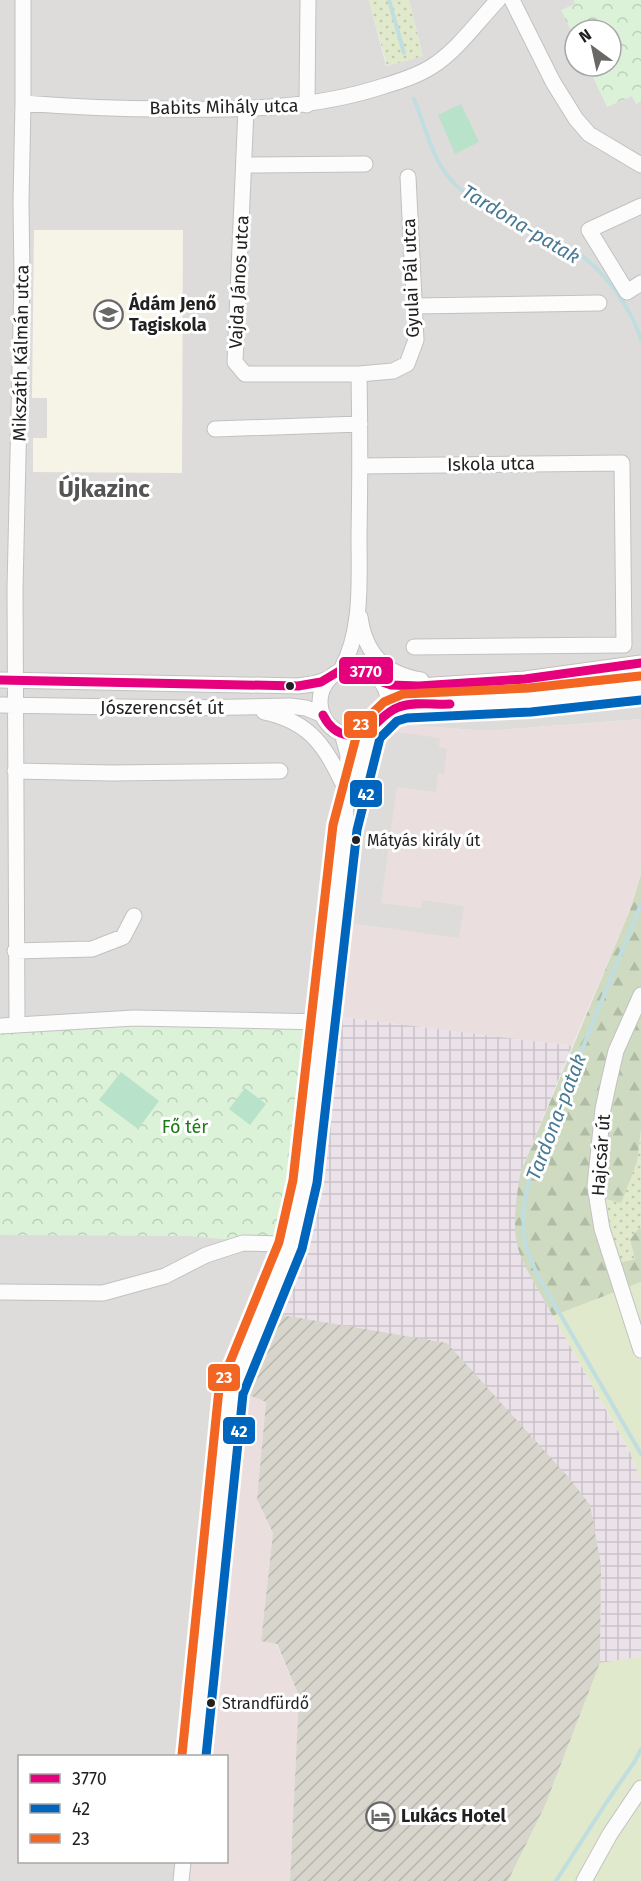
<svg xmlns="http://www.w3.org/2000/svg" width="641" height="1881" font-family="'Fira Sans',sans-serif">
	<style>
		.residential { fill: #dedcdb; fill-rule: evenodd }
		.commercial { fill: #ebdede }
		.industrial { fill: url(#industrial-grid) }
		.education { fill: #f6f3e7 }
		.religious { fill: #dddcdb }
		.construction { fill: url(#construction-furrows) }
		.grass { fill: url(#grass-dots) }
		.forest { fill: url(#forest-firs) }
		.park { fill: url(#park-crowns) }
		.garden { fill: #e0e9cb }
		.pitch { fill: #b8e2ca }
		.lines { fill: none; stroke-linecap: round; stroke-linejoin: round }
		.stream { stroke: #c0dde0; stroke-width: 4 }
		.street-casing { stroke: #c2c1c0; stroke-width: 17 }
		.street { stroke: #fcfcfc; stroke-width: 15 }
		.bus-1-casing { stroke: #fff; stroke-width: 14 }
		.bus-2-casing { stroke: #fff; stroke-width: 14 }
		.bus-3-casing { stroke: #fff; stroke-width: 14 }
		.bus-1 { stroke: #e5007d; stroke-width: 9 }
		.bus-2 { stroke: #0065bd; stroke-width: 9 }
		.bus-3 { stroke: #f26522; stroke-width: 9 }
		.bus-dot { fill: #212121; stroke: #fff; stroke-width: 2 }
		.labels { text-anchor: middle; stroke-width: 6; stroke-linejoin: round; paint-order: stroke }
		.bus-label { font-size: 16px; fill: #212121; stroke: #fff; text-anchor: start }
		.street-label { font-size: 18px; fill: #212121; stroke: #fff }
		.poi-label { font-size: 18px; font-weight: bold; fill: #212121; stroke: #fff; text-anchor: start }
		.park-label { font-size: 18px; fill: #1b7a14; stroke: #fff }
		.water-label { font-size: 20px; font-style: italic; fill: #497a94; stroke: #fff }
		.district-label { font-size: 24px; font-weight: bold; fill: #545454; stroke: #fff }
		.line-badge { stroke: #fff; stroke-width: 2 }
		.badge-label { font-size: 16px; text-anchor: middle; font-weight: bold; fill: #fff }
	</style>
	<defs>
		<pattern id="industrial-grid" width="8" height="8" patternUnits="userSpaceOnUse" patternTransform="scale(1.5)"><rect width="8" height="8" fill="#ebe2e9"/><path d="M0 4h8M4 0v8" fill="none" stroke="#c9c2c8"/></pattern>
		<pattern id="construction-furrows" width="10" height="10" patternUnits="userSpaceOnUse" patternTransform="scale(1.5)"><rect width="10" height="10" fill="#d7d5cc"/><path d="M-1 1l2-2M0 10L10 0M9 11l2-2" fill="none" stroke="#b8b7af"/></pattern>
		<pattern id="grass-dots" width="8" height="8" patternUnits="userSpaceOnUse" patternTransform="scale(1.5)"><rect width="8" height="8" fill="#e0e9cb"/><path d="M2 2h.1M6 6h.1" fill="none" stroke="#c0c8ae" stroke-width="1.8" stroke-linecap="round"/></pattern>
		<pattern id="forest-firs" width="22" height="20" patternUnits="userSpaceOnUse" patternTransform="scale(1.5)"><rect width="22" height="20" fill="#cedbc1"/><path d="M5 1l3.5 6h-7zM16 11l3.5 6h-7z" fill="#b1bca6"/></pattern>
		<pattern id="park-crowns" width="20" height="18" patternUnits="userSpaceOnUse" patternTransform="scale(1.5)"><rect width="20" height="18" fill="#dcf2d8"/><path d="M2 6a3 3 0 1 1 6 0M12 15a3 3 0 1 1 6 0" fill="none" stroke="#bccfb9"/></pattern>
	</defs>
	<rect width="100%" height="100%" fill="#eeecea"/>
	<path class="residential" d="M 0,0 L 369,0 L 386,66 L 423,56 L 409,0 L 641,0 L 641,719 L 487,731 L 396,724 L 368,762 L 310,1214 L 238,1391 L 202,1756 L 20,1756 L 20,1862 L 191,1862 L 189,1881 L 0,1881 ZM 575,30 L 611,30 L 611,66 L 575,66 Z"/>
	<path class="commercial" d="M 641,719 L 641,875 L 630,910 L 572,1046 L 334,1016 L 368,762 L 377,739 L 396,724 L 487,731 Z
		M 238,1391 L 266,1402 L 257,1499 L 273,1533 L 261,1641 L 276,1644 L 299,1696 L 290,1881 L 189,1881 L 191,1862 L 226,1862 L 226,1756 L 202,1756 Z"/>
	<path class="industrial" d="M 334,1016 L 572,1046 L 520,1174 L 532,1279 L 631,1454 L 641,1482 L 641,1657 L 600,1663 L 601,1565 L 270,1313 L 310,1214 Z"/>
	<path class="education" d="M 34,230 L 183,230 L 182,473 L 33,472 L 33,438 L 47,438 L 47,398 L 32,398 Z"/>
	<path class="religious" d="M 38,181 L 145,181 L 144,227 L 37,227 Z
		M 43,473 L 172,474 L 172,485 L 182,485 L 181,529 L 173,529 L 173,538 L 61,537 L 61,528 L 43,528 L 44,510 L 32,510 L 33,483 L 43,483 Z
		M 388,731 L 440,738 L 439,747 L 447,749 L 444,774 L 438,774 L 436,792 L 397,787 L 381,903 L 421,908 L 423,900 L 464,906 L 459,938 L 350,923 L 364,817 L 355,815 L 361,775 L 370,776 L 374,748 L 378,742 L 387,742 Z
		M 84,1298 L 87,1352 L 3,1357 L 7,1421 L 0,1421 L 0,1303 Z"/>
	<path class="construction" d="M 270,1313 L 447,1343 L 570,1479 L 590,1505 L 601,1565 L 600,1663 L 545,1806 L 508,1881 L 290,1881 L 299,1696 L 277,1644 L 261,1641 L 273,1533 L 257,1499 L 266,1402 L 238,1391 Z"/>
	<path class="grass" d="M 369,0 L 409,0 L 423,56 L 387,66 Z
		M 641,1131 L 641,1229 L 638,1229 L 630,1240 L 635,1259 L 610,1265 L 593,1196 L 637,1162 Z"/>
	<path class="forest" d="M 641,875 L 641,1130 L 637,1162 L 621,1203 L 594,1196 L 610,1265 L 635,1259 L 630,1240 L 638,1229 L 641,1229 L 641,1282 L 553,1316 C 543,1297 521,1264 517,1244 C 512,1222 517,1196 520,1174 L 630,910 Z"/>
	<path class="park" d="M 574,0 L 641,0 L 641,101 L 636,104 L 632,96 L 607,107 L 588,66 L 611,66 L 611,30 L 575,30 L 575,39 L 561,10 L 575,4 Z
		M 310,1021 L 305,1086 L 291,1200 L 281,1244 L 187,1236 L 0,1235 L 0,1026 Z"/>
	<path class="garden" d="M 641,1282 L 641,1482 L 631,1453 L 553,1316 Z
		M 641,1657 L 641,1881 L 508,1881 L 545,1806 L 600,1663 Z"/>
	<path class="pitch" d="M 461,104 L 479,142 L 455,154 L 438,115 Z
		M 121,1072 L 159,1101 L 138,1129 L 99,1100 Z
		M 245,1088 L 266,1104 L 250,1125 L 229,1109 Z"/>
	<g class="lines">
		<path class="stream" d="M 389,0 L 404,53
			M 414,99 C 425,125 432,161 453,182 C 467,198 488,207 507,217 C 530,228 560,240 581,255 C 607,275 632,309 641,340
			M 641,904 L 529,1180 L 523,1212 L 525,1245 L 537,1274 L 641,1454
			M 556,1881 L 606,1803 L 635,1761 L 641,1749"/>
		<defs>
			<path id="street" d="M 512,0 L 553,82 L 576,119 L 589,134 L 641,165
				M 23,103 C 72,107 120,109 169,109 C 242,110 314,109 384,86 C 400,81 417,76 431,67 C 457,51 477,22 498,0
				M 307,105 L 308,0
				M 246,109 L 235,362 L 245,374 L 359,374 L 393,371 L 407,364 L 416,340 L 408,177
				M 245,165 L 365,164
				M 641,206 L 589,230 L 627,292 L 641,283
				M 415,306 L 599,303
				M 215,429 L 360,424
				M 361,466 L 622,463 L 624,645 L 414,647
				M 360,617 C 365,654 385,674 421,680
				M320 702a34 34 0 1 1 68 0a34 34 0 1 1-68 0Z
				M 341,670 C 363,630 359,580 359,535 C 360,482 360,428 359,374
				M 0,680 L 298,686 L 313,684 L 328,679
				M 380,681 L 400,686 L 419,686 L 525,679 L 641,663
				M 0,705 L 183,708 L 290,706 L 306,708 L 323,715
				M 264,712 C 312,722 326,748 346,790
				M 384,715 L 391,711 L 405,706 L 530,700 L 641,688
				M 15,771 L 112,773 L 280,771
				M 354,790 L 369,732
				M 15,951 L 92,949 L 123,937 L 134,916
				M 641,995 L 616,1051 L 609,1081 L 603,1109 L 595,1186 L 602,1229 L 641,1350
				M 17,1025 L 15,589 L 22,278 L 21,202 L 23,103 L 23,0
				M 0,1026 L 134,1018 L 322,1022
				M 0,1292 L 103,1293 L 165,1276 L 206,1255 L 243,1243 L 281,1244 L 290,1246
				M 194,1756 L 231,1391 L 290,1246 L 305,1182 L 345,828 L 348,755 L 342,733
				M 181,1881 L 183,1862
				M 584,1881 L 610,1834 L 641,1788"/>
		</defs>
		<use href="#street" class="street-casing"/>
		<use href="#street" class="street"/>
		<defs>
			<path id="bus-1" d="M 0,680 L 298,686 L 321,682 L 341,670 L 356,668 L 365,670 L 380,681 L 391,685 L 419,686 L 525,679 L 641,663
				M 323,715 C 328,725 336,733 347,735 C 372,739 378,714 399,707 C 414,701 434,705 450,704"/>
			<path id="bus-2" d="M 206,1756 L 243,1394 L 302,1249 L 317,1183 L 357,830 L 380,738 L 397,721 L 407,718 L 531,712 L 641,700"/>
			<path id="bus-3" d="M 182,1755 L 219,1389 L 279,1242 L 293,1180 L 333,825 L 359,726 L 384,702 L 403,694 L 529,688 L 640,676"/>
		</defs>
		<use href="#bus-1" class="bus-1-casing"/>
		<use href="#bus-2" class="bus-2-casing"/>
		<use href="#bus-3" class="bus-3-casing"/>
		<use href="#bus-1" class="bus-1"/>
		<use href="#bus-2" class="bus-2"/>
		<use href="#bus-3" class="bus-3"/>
	</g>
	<defs>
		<symbol id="school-ring" viewBox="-11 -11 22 22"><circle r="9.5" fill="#fff" stroke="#696867" stroke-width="1.5"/><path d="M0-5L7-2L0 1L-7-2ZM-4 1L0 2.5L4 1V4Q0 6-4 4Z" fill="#696867"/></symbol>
		<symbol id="hotel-ring" viewBox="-11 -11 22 22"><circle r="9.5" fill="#fff" stroke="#696867" stroke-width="1.5"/><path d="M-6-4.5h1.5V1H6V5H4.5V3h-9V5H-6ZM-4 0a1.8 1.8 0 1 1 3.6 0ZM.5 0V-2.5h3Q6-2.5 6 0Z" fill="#696867"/></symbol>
	</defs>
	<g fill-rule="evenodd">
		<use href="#school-ring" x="92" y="298" width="33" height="33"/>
		<use href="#hotel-ring" x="364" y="1800" width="33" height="33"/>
	</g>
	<g class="bus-dot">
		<circle cx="290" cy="686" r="5"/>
		<circle cx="356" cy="840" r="5"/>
		<circle cx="211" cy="1703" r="5"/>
	</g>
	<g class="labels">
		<g class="bus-label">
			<text x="367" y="846">Mátyás király út</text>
			<text x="222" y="1709">Strandfürdő</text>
		</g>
		<g class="street-label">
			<text transform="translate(224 107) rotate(-1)" y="6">Babits Mihály utca</text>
			<text transform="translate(411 278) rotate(-92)" y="6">Gyulai Pál utca</text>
			<text transform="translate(239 282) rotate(-87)" y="6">Vajda János utca</text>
			<text transform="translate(21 353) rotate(-89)" y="6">Mikszáth Kálmán utca</text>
			<text transform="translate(491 464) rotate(-1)" y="6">Iskola utca</text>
			<text x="162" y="714">Jószerencsét út</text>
			<text transform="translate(601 1155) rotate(-86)" y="6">Hajcsár út</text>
		</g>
		<g class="poi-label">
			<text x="129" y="310">Ádám Jenő<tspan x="129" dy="21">Tagiskola</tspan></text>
			<text x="401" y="1822">Lukács Hotel</text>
		</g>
		<g class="park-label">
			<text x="185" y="1133">Fő tér</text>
		</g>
		<g class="water-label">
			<text transform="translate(521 224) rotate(31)" y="7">Tardona-patak</text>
			<text transform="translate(556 1117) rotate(-69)" y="7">Tardona-patak</text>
		</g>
		<g class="district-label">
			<text x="104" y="497">Újkazinc</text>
		</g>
	</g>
	<g class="line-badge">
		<rect x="338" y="656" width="56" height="29" rx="6" fill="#e5007d"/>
		<rect x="343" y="710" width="35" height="29" rx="6" fill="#f26522"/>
		<rect x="349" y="779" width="34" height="29" rx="6" fill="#0065bd"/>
		<rect x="207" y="1363" width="34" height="29" rx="6" fill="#f26522"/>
		<rect x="222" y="1416" width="34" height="29" rx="6" fill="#0065bd"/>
	</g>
	<g class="badge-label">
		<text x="366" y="677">3770</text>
		<text x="361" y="730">23</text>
		<text x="366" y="800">42</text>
		<text x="224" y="1383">23</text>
		<text x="239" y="1437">42</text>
	</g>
	<rect x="18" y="1755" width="210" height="108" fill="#ffffff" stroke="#a6a6a6" stroke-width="1.5"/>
	<rect x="30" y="1774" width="30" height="9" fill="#e5007d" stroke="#a6a6a6" stroke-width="1.5"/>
	<text x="72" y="1785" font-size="18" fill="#212121">3770</text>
	<rect x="30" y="1804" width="30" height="9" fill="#0065bd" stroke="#a6a6a6" stroke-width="1.5"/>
	<text x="72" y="1815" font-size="18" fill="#212121">42</text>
	<rect x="30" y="1834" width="30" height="9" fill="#f26522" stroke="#a6a6a6" stroke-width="1.5"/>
	<text x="72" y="1845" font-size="18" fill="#212121">23</text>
	<g transform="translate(593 48) rotate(327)"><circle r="28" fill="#ffffff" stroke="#a6a6a6" stroke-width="1.5"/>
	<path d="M0-4.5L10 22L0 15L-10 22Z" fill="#696867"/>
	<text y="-9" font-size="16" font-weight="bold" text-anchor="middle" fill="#212121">N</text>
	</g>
</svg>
